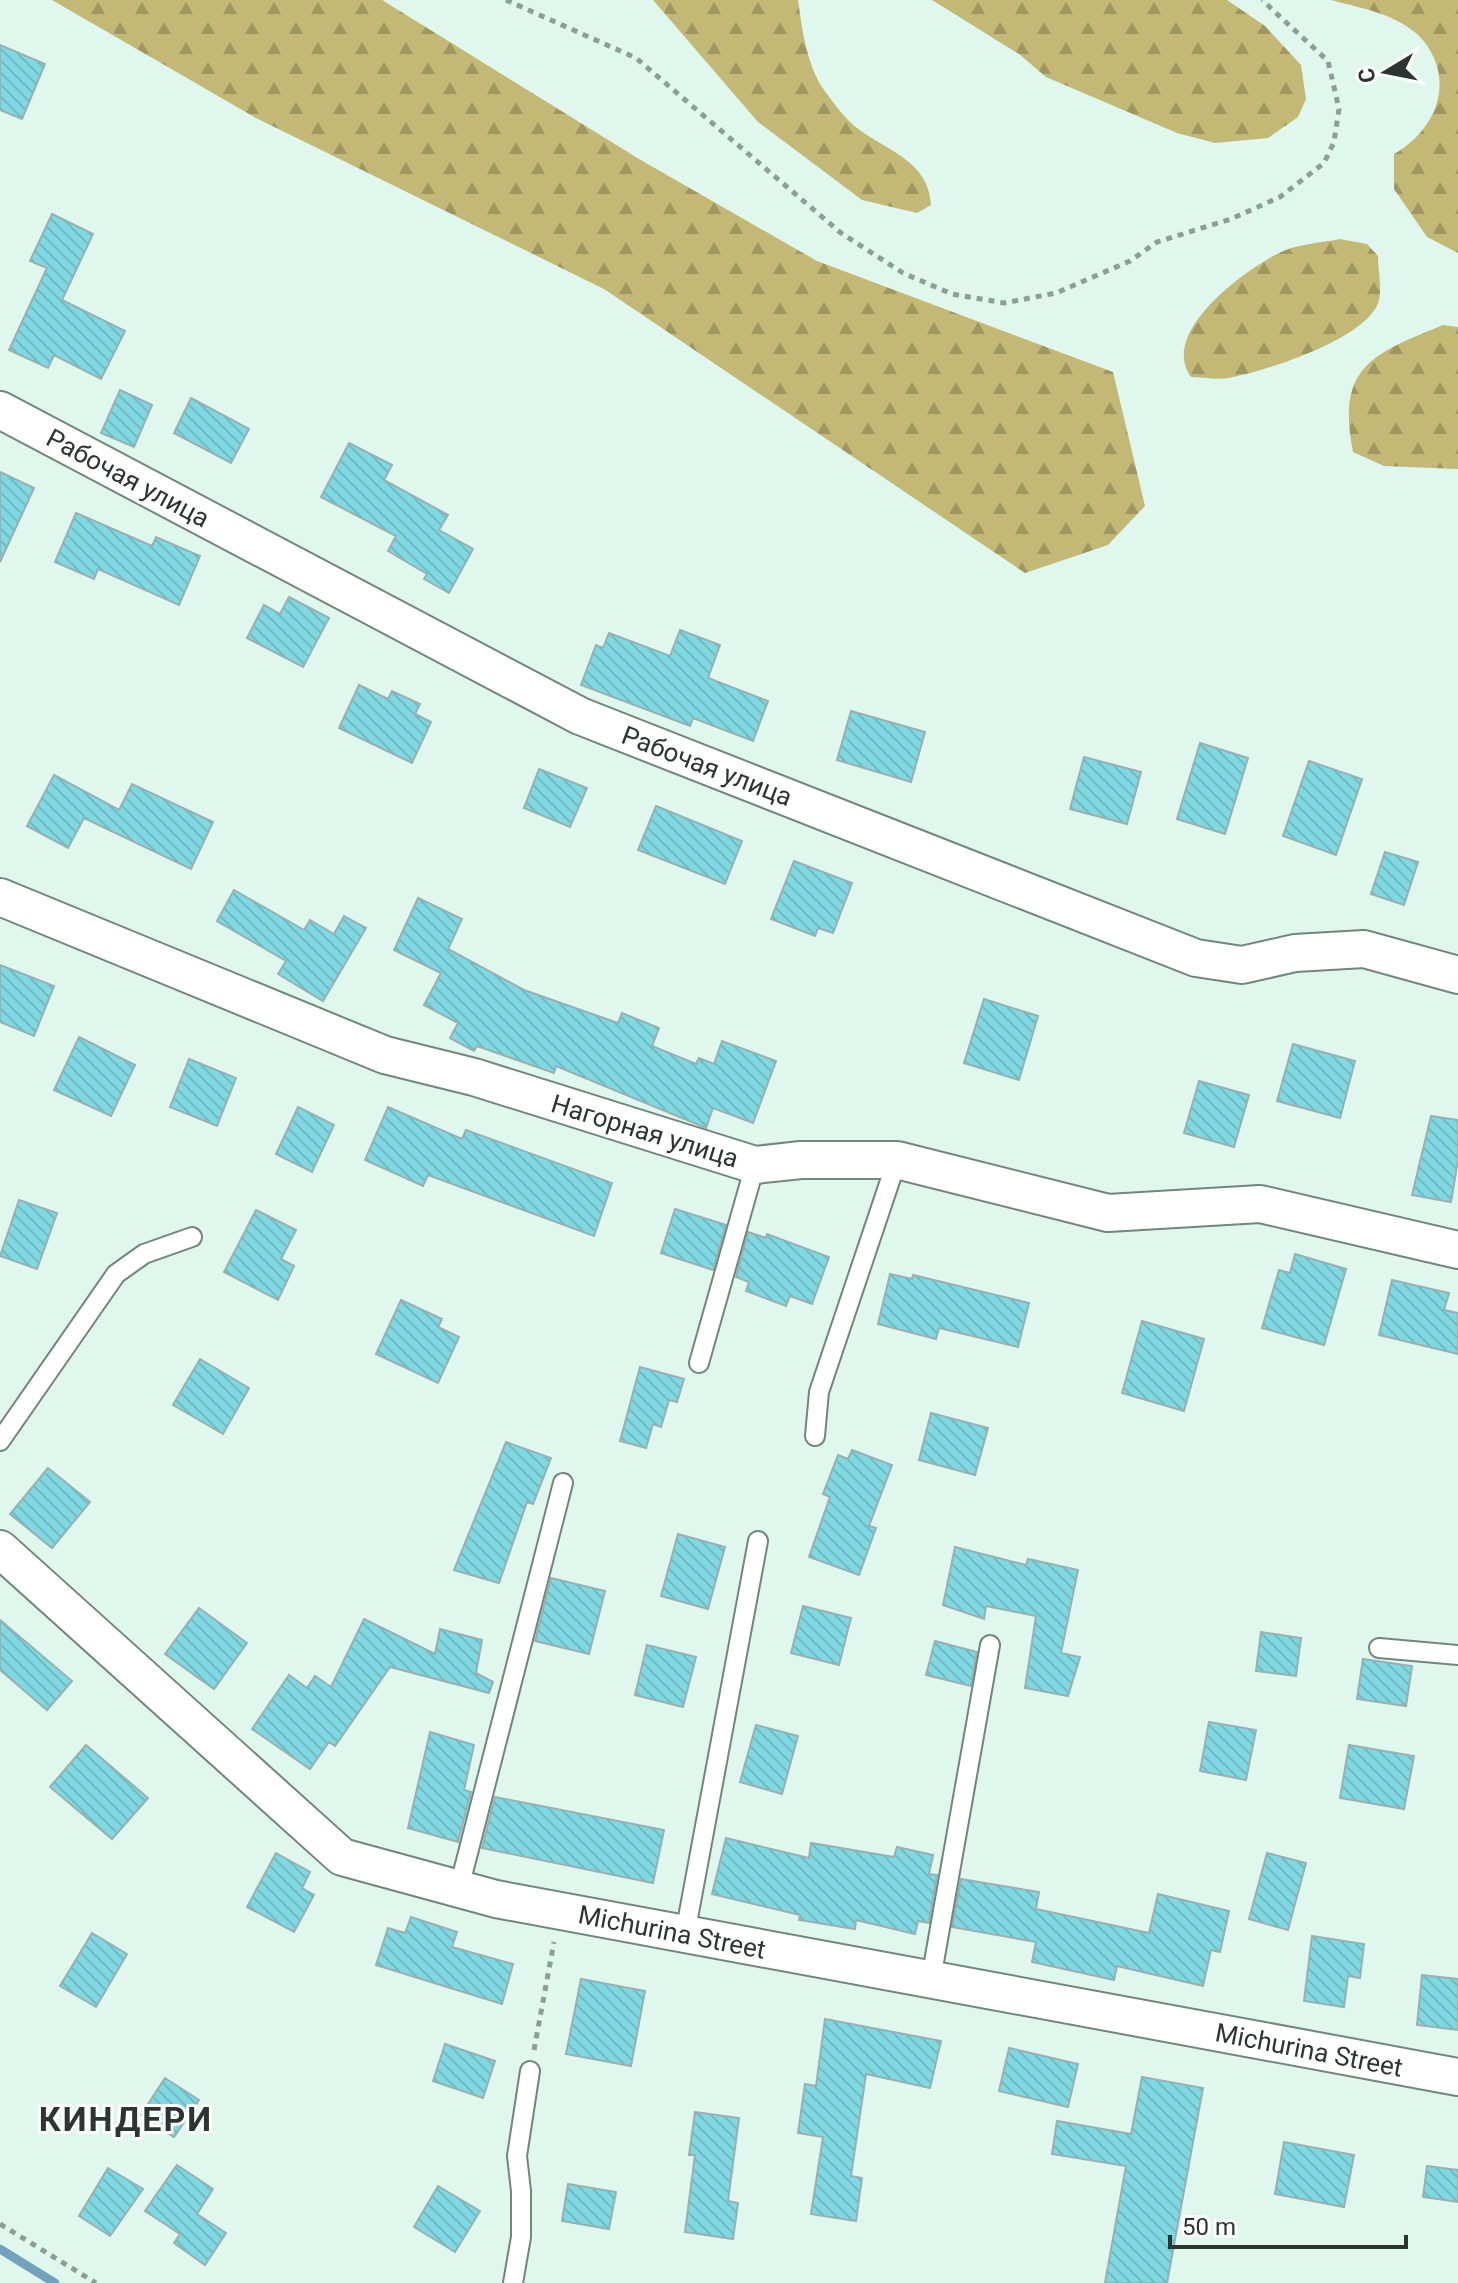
<svg xmlns="http://www.w3.org/2000/svg" width="1458" height="2283" font-family="Roboto,sans-serif">
	<style>
		.forest { fill: url(#forest-firs) }
		.lines { fill: none; stroke-linecap: round; stroke-linejoin: round }
		.stream { stroke: #73a2bd; stroke-width: 9 }
		.building { fill: url(#building-back-hatch); stroke: #97b0b2; stroke-width: 2 }
		.service-casing { stroke: #71867d; stroke-width: 22 }
		.minor-casing { stroke: #71867d; stroke-width: 40 }
		.path { stroke: #8d9e97; stroke-width: 5; stroke-dasharray: 6 6; stroke-linecap: butt }
		.service { stroke: #fff; stroke-width: 18 }
		.minor { stroke: #fff; stroke-width: 36 }
		.labels { text-anchor: middle; stroke-width: 6; stroke-linejoin: round; paint-order: stroke }
		.street-label { font-size: 26px; fill: #2c3532; stroke: #fefefe }
		.district-label { font-size: 34px; font-weight: bold; letter-spacing: 2px; fill: #2c3532; stroke: #fefefe }
	</style>
	<defs>
		<pattern id="forest-firs" width="22" height="20" patternUnits="userSpaceOnUse" patternTransform="scale(2)"><rect width="22" height="20" fill="#c3b876"/><path d="M5 1l3.5 6h-7zM16 11l3.5 6h-7z" fill="#9f9661"/></pattern>
		<pattern id="building-back-hatch" width="6" height="6" patternUnits="userSpaceOnUse" patternTransform="scale(2)"><rect width="6" height="6" fill="#80d9e2"/><path d="M-1 5l2 2M0 0l6 6M5-1l2 2" fill="none" stroke="#6fbbc2"/></pattern>
	</defs>
	<rect width="100%" height="100%" fill="#e0f7ed"/>
	<path class="forest" d="M 52,0 L 382,0 L 639,159 L 817,261 L 1113,372 L 1145,506 L 1108,545 L 1025,573 L 604,289 L 256,118 Z
		M 653,0 L 798,0 C 802,29 807,66 824,90 C 833,102 845,119 857,128 C 887,151 929,161 931,205 L 917,213 L 862,200 L 758,122 Z
		M 932,0 L 1227,0 L 1265,26 L 1301,65 L 1306,99 L 1298,117 L 1268,138 L 1215,143 L 1177,133 L 1046,77 L 1019,54 Z
		M 1331,0 L 1458,0 L 1458,253 L 1427,237 L 1394,189 L 1394,154 C 1439,129 1458,74 1417,34 C 1393,13 1360,8 1331,0 Z
		M 1340,239 L 1367,244 L 1378,256 C 1378,269 1382,287 1379,300 C 1370,338 1264,372 1228,378 C 1216,380 1202,377 1191,377 C 1159,333 1243,271 1279,253 C 1296,244 1321,243 1340,239 Z
		M 1443,325 L 1458,327 L 1458,469 L 1384,466 L 1353,452 C 1336,366 1373,354 1443,325 Z"/>
	<g class="lines">
		<path class="stream" d="M 0,2249 L 55,2283"/>
	</g>
	<path class="building" d="M 0,45 L 45,64 L 22,119 L 0,110 Z
		M 52,214 L 93,234 L 62,300 L 125,331 L 101,379 L 54,355 L 48,368 L 9,350 L 47,268 L 30,261 Z
		M 120,390 L 152,405 L 134,447 L 101,433 Z
		M 191,398 L 249,429 L 231,463 L 174,433 Z
		M 349,443 L 392,465 L 384,480 L 448,515 L 439,530 L 473,549 L 449,593 L 424,579 L 427,574 L 388,551 L 396,536 L 321,497 Z
		M 0,472 L 34,488 L 0,562 Z
		M 76,513 L 152,546 L 156,537 L 200,556 L 179,605 L 98,569 L 94,579 L 55,562 Z
		M 289,597 L 329,618 L 303,667 L 247,638 L 264,605 L 280,614 Z
		M 680,630 L 720,645 L 708,678 L 768,701 L 753,741 L 693,718 L 690,726 L 581,685 L 596,645 L 603,648 L 609,633 L 670,656 Z
		M 359,685 L 388,699 L 392,691 L 420,704 L 415,714 L 431,722 L 412,763 L 339,728 Z
		M 851,711 L 925,732 L 911,782 L 837,760 Z
		M 1200,743 L 1248,758 L 1225,834 L 1177,819 Z
		M 1084,757 L 1141,772 L 1127,824 L 1070,809 Z
		M 1309,761 L 1362,779 L 1336,855 L 1283,836 Z
		M 539,769 L 587,788 L 570,827 L 524,808 Z
		M 54,775 L 119,810 L 132,784 L 213,822 L 191,869 L 84,818 L 68,848 L 27,826 Z
		M 656,806 L 742,841 L 725,884 L 638,850 Z
		M 1385,852 L 1418,862 L 1404,905 L 1371,894 Z
		M 794,861 L 852,883 L 833,933 L 818,928 L 815,936 L 771,919 Z
		M 234,890 L 304,930 L 310,920 L 334,934 L 344,916 L 366,928 L 323,1001 L 278,974 L 286,961 L 217,921 Z
		M 418,898 L 462,919 L 448,949 L 524,990 L 618,1023 L 622,1013 L 659,1028 L 652,1046 L 696,1064 L 699,1058 L 714,1064 L 722,1041 L 776,1061 L 753,1123 L 713,1108 L 706,1128 L 556,1066 L 554,1073 L 477,1046 L 474,1051 L 450,1038 L 458,1023 L 424,1005 L 441,973 L 394,950 Z
		M 0,965 L 54,986 L 34,1036 L 0,1022 Z
		M 984,999 L 1038,1016 L 1019,1080 L 964,1063 Z
		M 79,1037 L 135,1065 L 111,1116 L 54,1090 Z
		M 1293,1044 L 1355,1061 L 1340,1118 L 1277,1101 Z
		M 189,1059 L 236,1078 L 217,1126 L 170,1107 Z
		M 1199,1081 L 1249,1095 L 1234,1147 L 1184,1133 Z
		M 298,1107 L 334,1125 L 312,1172 L 276,1154 Z
		M 388,1107 L 462,1139 L 466,1130 L 612,1183 L 594,1236 L 428,1175 L 423,1186 L 365,1160 Z
		M 1431,1116 L 1458,1120 L 1458,1160 L 1451,1202 L 1412,1195 Z
		M 19,1200 L 57,1213 L 37,1269 L 0,1256 Z
		M 675,1209 L 726,1225 L 713,1270 L 661,1253 Z
		M 256,1210 L 296,1230 L 281,1259 L 294,1266 L 278,1300 L 224,1272 Z
		M 748,1232 L 766,1238 L 767,1234 L 829,1257 L 812,1304 L 790,1296 L 786,1306 L 746,1291 L 749,1282 L 736,1277 Z
		M 1295,1254 L 1346,1269 L 1324,1345 L 1262,1328 L 1279,1270 L 1290,1273 Z
		M 890,1274 L 912,1279 L 913,1275 L 1029,1303 L 1018,1347 L 939,1328 L 936,1339 L 878,1324 Z
		M 1392,1280 L 1449,1293 L 1444,1310 L 1458,1313 L 1458,1354 L 1379,1335 Z
		M 401,1300 L 442,1319 L 438,1327 L 459,1337 L 438,1383 L 376,1354 Z
		M 1142,1321 L 1204,1339 L 1184,1411 L 1122,1393 Z
		M 200,1359 L 249,1388 L 223,1434 L 173,1405 Z
		M 640,1367 L 684,1379 L 677,1402 L 669,1400 L 661,1427 L 653,1424 L 646,1448 L 620,1441 Z
		M 931,1413 L 988,1428 L 975,1475 L 919,1460 Z
		M 506,1442 L 551,1458 L 533,1504 L 527,1502 L 499,1583 L 454,1570 Z
		M 852,1450 L 892,1465 L 869,1526 L 876,1528 L 859,1575 L 809,1557 L 830,1497 L 823,1494 L 838,1455 L 848,1459 Z
		M 48,1468 L 90,1502 L 52,1548 L 10,1514 Z
		M 678,1534 L 725,1547 L 708,1609 L 661,1596 Z
		M 955,1547 L 1026,1565 L 1028,1559 L 1078,1570 L 1061,1653 L 1080,1657 L 1068,1696 L 1025,1688 L 1036,1616 L 986,1606 L 984,1619 L 943,1605 Z
		M 551,1578 L 605,1591 L 589,1654 L 535,1641 Z
		M 803,1606 L 851,1618 L 839,1665 L 791,1653 Z
		M 199,1608 L 247,1643 L 214,1689 L 165,1654 Z
		M 364,1619 L 435,1654 L 440,1629 L 482,1640 L 476,1673 L 493,1682 L 489,1693 L 390,1667 L 335,1746 L 329,1742 L 310,1769 L 252,1729 L 289,1675 L 307,1688 L 315,1676 L 331,1687 Z
		M 0,1620 L 72,1681 L 47,1710 L 0,1670 Z
		M 1261,1632 L 1301,1638 L 1296,1676 L 1256,1671 Z
		M 935,1641 L 977,1652 L 971,1686 L 926,1675 Z
		M 647,1645 L 696,1657 L 683,1707 L 635,1695 Z
		M 1363,1659 L 1412,1666 L 1406,1706 L 1357,1699 Z
		M 1209,1722 L 1256,1730 L 1246,1780 L 1200,1771 Z
		M 756,1725 L 798,1736 L 782,1794 L 740,1782 Z
		M 430,1732 L 474,1745 L 464,1790 L 471,1792 L 458,1842 L 408,1828 Z
		M 86,1745 L 148,1798 L 112,1839 L 50,1787 Z
		M 1349,1745 L 1414,1756 L 1404,1809 L 1340,1798 Z
		M 495,1797 L 664,1830 L 653,1883 L 482,1848 Z
		M 726,1838 L 809,1858 L 811,1843 L 894,1857 L 897,1847 L 933,1855 L 929,1874 L 937,1875 L 929,1923 L 918,1921 L 915,1934 L 856,1920 L 855,1929 L 799,1920 L 800,1915 L 712,1894 Z
		M 276,1853 L 310,1872 L 302,1888 L 314,1895 L 294,1932 L 247,1907 Z
		M 1267,1853 L 1306,1863 L 1288,1930 L 1249,1919 Z
		M 961,1879 L 1039,1892 L 1036,1909 L 1149,1933 L 1158,1894 L 1229,1911 L 1220,1952 L 1211,1950 L 1203,1986 L 1117,1966 L 1114,1980 L 1032,1962 L 1036,1942 L 952,1927 Z
		M 411,1917 L 457,1932 L 452,1947 L 513,1964 L 502,2004 L 376,1965 L 388,1928 L 405,1933 Z
		M 92,1933 L 127,1954 L 96,2007 L 60,1986 Z
		M 1312,1936 L 1364,1944 L 1360,1978 L 1348,1976 L 1344,2007 L 1304,2001 Z
		M 1422,1975 L 1458,1979 L 1458,2030 L 1417,2025 Z
		M 581,1979 L 645,1991 L 631,2066 L 566,2054 Z
		M 825,2019 L 941,2041 L 930,2088 L 866,2074 L 851,2176 L 862,2178 L 856,2221 L 811,2214 L 823,2137 L 798,2133 L 805,2084 L 816,2086 Z
		M 445,2044 L 495,2061 L 483,2098 L 433,2081 Z
		M 1009,2048 L 1078,2064 L 1068,2107 L 999,2091 Z
		M 1142,2077 L 1203,2088 L 1167,2283 L 1105,2283 L 1126,2166 L 1052,2154 L 1057,2121 L 1131,2134 Z
		M 165,2078 L 199,2100 L 174,2137 L 141,2115 Z
		M 695,2112 L 739,2118 L 728,2201 L 738,2203 L 733,2239 L 685,2232 L 695,2155 L 689,2155 Z
		M 1284,2142 L 1354,2155 L 1344,2207 L 1275,2194 Z
		M 177,2165 L 213,2189 L 197,2214 L 226,2233 L 205,2265 L 174,2243 L 180,2234 L 145,2211 Z
		M 1427,2166 L 1458,2170 L 1458,2202 L 1423,2197 Z
		M 108,2168 L 143,2189 L 110,2236 L 79,2216 Z
		M 568,2184 L 616,2192 L 609,2229 L 562,2221 Z
		M 438,2186 L 480,2211 L 455,2252 L 414,2227 Z"/>
	<g class="lines">
		<defs>
			<path id="service" d="M 699,1363 L 755,1165
				M 815,1436 L 819,1392 L 897,1160
				M 0,1441 L 116,1274 L 144,1254 L 192,1237
				M 1379,1648 L 1458,1655
				M 459,1888 L 563,1483
				M 685,1934 L 758,1541
				M 931,1979 L 990,1645
				M 513,2283 L 521,2237 L 521,2191 L 517,2156 L 530,2071"/>
			<path id="minor" d="M 0,410 L 580,716 L 1196,958 L 1242,965 L 1295,953 L 1364,949 L 1458,975
				M 0,897 L 385,1055 L 474,1077 L 755,1165 L 801,1160 L 897,1160 L 1108,1213 L 1260,1204 L 1458,1250
				M 0,1549 L 342,1857 L 496,1899 L 1458,2077"/>
		</defs>
		<use href="#service" class="service-casing"/>
		<use href="#minor" class="minor-casing"/>
		<path class="path" d="M 506,0 L 636,58 L 841,233 L 903,273 L 952,294 L 1004,303 L 1056,293 L 1130,261 L 1157,242 L 1231,219 L 1280,197 L 1324,163 L 1334,142 L 1339,109 L 1328,61 L 1262,0
			M 534,2050 L 554,1942
			M 0,2224 L 96,2283"/>
		<use href="#service" class="service"/>
		<use href="#minor" class="minor"/>
	</g>
	<g class="labels">
		<g class="street-label">
			<text transform="translate(128 478) rotate(28)" y="9">Рабочая улица</text>
			<text transform="translate(707 766) rotate(21)" y="9">Рабочая улица</text>
			<text transform="translate(645 1131) rotate(17)" y="9">Нагорная улица</text>
			<text transform="translate(672 1932) rotate(11)" y="9">Michurina Street</text>
			<text transform="translate(1309 2050) rotate(11)" y="9">Michurina Street</text>
		</g>
		<g class="district-label">
			<text x="126" y="2131">КИНДЕРИ</text>
		</g>
	</g>
	<g transform="translate(1386 72) rotate(260)" stroke="#fefefe" stroke-width="6" paint-order="stroke">
	<path d="M0-6L14 30L0 20L-14 30Z" fill="#2c3532"/>
	<text y="-12" font-size="22" font-weight="bold" text-anchor="middle" fill="#2c3532">С</text>
	</g>
	<path d="M1170 2235v12h236v-12" fill="none" stroke="#2c3532" stroke-width="4"/>
	<text x="1182" y="2235" font-size="24" fill="#2c3532" stroke="#fefefe" stroke-width="6" paint-order="stroke">50 m</text>
</svg>
